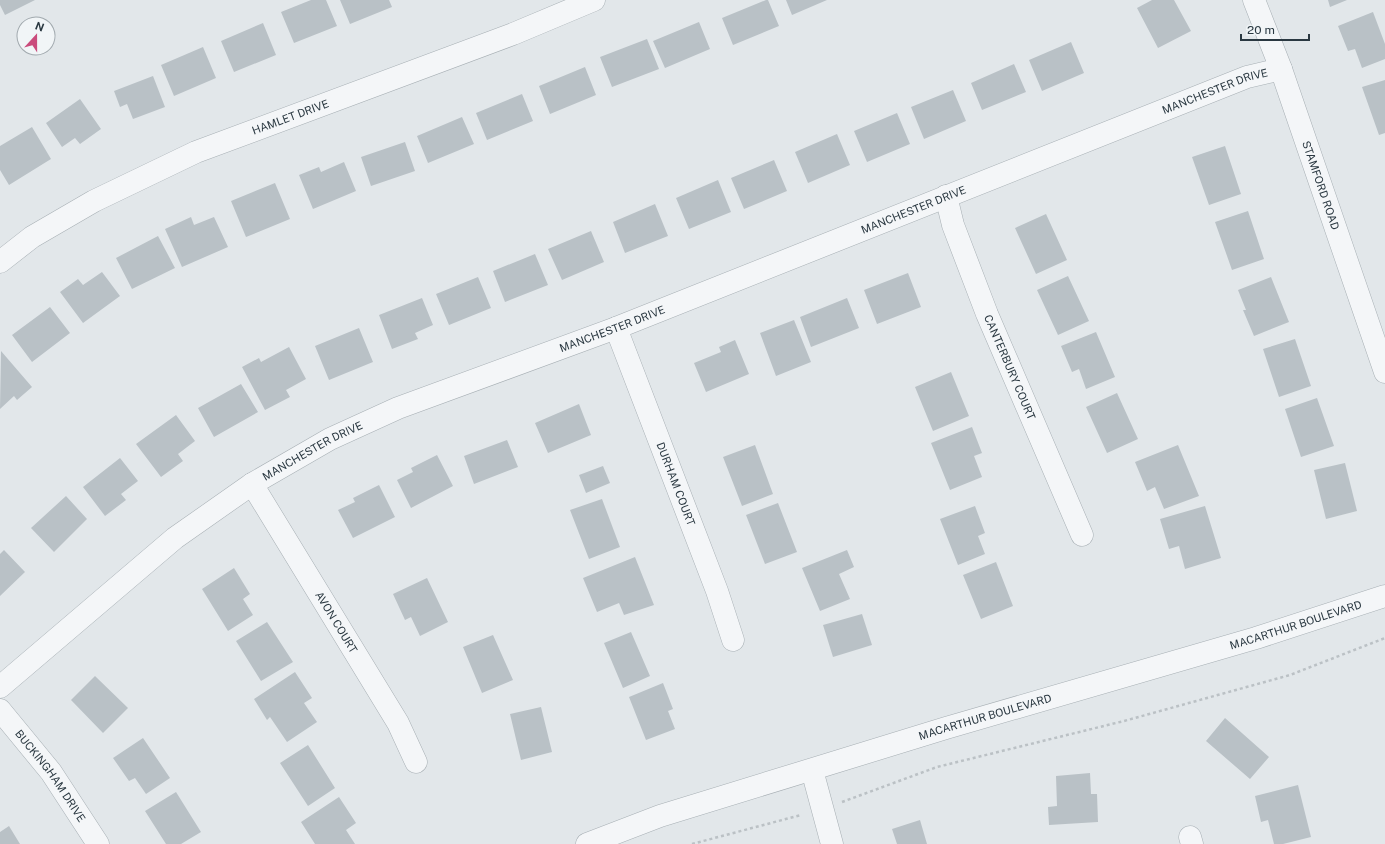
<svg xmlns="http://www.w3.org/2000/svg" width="1385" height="844" font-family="'Public Sans',sans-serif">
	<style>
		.building { fill: #b9c1c6 }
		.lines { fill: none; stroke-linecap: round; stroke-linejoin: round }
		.minor-casing { stroke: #a7afb4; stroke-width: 23 }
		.path { stroke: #bbc1c5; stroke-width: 2.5; stroke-dasharray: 3 3; stroke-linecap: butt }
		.minor { stroke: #f4f6f8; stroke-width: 22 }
		.labels { text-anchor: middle; stroke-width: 4; stroke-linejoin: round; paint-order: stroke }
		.street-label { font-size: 11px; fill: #2a3841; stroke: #f1f5f7 }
	</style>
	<rect width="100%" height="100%" fill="#e2e7ea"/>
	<path class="building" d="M 0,0 L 35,0 L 5,15 L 0,5 Z
		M 311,0 L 326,0 L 337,26 L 294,43 L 281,12 Z
		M 340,0 L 389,0 L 392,7 L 350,24 Z
		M 766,0 L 768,0 L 779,26 L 733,45 L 722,18 Z
		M 786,0 L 827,0 L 792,15 Z
		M 1152,0 L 1174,0 L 1191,31 L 1158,48 L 1137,8 Z
		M 1328,0 L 1347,0 L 1330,7 Z
		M 1373,12 L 1385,44 L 1385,59 L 1362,68 L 1355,49 L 1348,51 L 1338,26 Z
		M 699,22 L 710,49 L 665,68 L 653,41 Z
		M 263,23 L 276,55 L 234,72 L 221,41 Z
		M 647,39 L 659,69 L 612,87 L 600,57 Z
		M 1071,42 L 1084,73 L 1042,91 L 1029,60 Z
		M 203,47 L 216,78 L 174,96 L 161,65 Z
		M 1014,64 L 1026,92 L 982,110 L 971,83 Z
		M 585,67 L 596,95 L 550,114 L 539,86 Z
		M 153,76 L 165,107 L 133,119 L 127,104 L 120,107 L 114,91 Z
		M 1385,80 L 1385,133 L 1379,135 L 1362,87 Z
		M 953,90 L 966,121 L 924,139 L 911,107 Z
		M 522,94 L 533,121 L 487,140 L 476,113 Z
		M 80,99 L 101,129 L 80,144 L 75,138 L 62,147 L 46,123 Z
		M 897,113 L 910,144 L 867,162 L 854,131 Z
		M 462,117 L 474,144 L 428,163 L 417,136 Z
		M 32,127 L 51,159 L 9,185 L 0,170 L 0,146 Z
		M 837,134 L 850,165 L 808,183 L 795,152 Z
		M 405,142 L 415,171 L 371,186 L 361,157 Z
		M 1225,146 L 1241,194 L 1209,205 L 1192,157 Z
		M 774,160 L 787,191 L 744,209 L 731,178 Z
		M 344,162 L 356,191 L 313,209 L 299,175 L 319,167 L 321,172 Z
		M 718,180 L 731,212 L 689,229 L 676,198 Z
		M 275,183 L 290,219 L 246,237 L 231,201 Z
		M 655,204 L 668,236 L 625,253 L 613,222 Z
		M 1248,211 L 1264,259 L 1232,270 L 1215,222 Z
		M 1046,214 L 1067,260 L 1036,274 L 1015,228 Z
		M 191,217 L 194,225 L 214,217 L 228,247 L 182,267 L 165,229 Z
		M 591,231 L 604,262 L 562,280 L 548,249 Z
		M 158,236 L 175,268 L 132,289 L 116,258 Z
		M 535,254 L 548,285 L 505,302 L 493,271 Z
		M 102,272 L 120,296 L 83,323 L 60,292 L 78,279 L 83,285 Z
		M 908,273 L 921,307 L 877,324 L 864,290 Z
		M 1068,276 L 1089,321 L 1058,335 L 1037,290 Z
		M 478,277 L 491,308 L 449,325 L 436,294 Z
		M 1271,277 L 1289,322 L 1254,336 L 1243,310 L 1246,310 L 1238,290 Z
		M 422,298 L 433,325 L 415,333 L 418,339 L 392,349 L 379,315 Z
		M 847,298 L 859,328 L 811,347 L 800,317 Z
		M 50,307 L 70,333 L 32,362 L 12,335 Z
		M 794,320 L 811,362 L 776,376 L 760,333 Z
		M 359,328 L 373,362 L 329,380 L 315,346 Z
		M 1096,332 L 1115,377 L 1086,389 L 1079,369 L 1072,372 L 1061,346 Z
		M 1295,339 L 1311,386 L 1279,397 L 1263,349 Z
		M 735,340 L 749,374 L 706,392 L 694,363 L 721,352 L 719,347 Z
		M 289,347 L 306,379 L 286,390 L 290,397 L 265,410 L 242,367 L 259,358 L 261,362 Z
		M 1,351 L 32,387 L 17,400 L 14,396 L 0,409 Z
		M 951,372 L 969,416 L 933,431 L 915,387 Z
		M 241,384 L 258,412 L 214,437 L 198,408 Z
		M 1117,393 L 1138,439 L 1107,453 L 1086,407 Z
		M 1317,398 L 1334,446 L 1301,457 L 1285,409 Z
		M 579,404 L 591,435 L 548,453 L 535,423 Z
		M 176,415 L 195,441 L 178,454 L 183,461 L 161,477 L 136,444 Z
		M 972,427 L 982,453 L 974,456 L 982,477 L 950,490 L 931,443 Z
		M 507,440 L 518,467 L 474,484 L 464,456 Z
		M 755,445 L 773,494 L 742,506 L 723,457 Z
		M 1178,445 L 1199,496 L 1164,509 L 1155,487 L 1147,491 L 1135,462 Z
		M 437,455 L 453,486 L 411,508 L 397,480 L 413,472 L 411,468 Z
		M 120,458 L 138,481 L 121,494 L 126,500 L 105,516 L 83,487 Z
		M 1345,463 L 1357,511 L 1326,519 L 1314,470 Z
		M 603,466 L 610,483 L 586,493 L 579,475 Z
		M 379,485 L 395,517 L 353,538 L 338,510 L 355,502 L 353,498 Z
		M 66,496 L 87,519 L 54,552 L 31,528 Z
		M 602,499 L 620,547 L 589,559 L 570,510 Z
		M 778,503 L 797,552 L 765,564 L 746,515 Z
		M 975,506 L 985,533 L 978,536 L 985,554 L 958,565 L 940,519 Z
		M 1205,506 L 1221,558 L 1185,569 L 1179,546 L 1169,549 L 1160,519 Z
		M 4,550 L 25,572 L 0,596 L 0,554 Z
		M 847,550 L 854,567 L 839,574 L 850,599 L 820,611 L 802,568 Z
		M 635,557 L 654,605 L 624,615 L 619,603 L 597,612 L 583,578 Z
		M 996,562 L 1013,606 L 981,619 L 963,575 Z
		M 234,568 L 250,594 L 243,599 L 253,615 L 228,631 L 202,589 Z
		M 427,578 L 448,622 L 420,636 L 411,617 L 405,620 L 393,594 Z
		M 862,614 L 872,645 L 833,657 L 823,625 Z
		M 267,622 L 293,662 L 261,681 L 236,641 Z
		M 631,632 L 650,676 L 623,688 L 604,643 Z
		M 493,635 L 513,680 L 482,693 L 463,647 Z
		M 295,672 L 312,698 L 304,703 L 317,722 L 287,742 L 270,717 L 267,720 L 254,699 Z
		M 95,676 L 128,708 L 103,733 L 71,700 Z
		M 663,683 L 673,709 L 668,711 L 675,729 L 646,740 L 629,697 Z
		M 541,707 L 552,752 L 521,760 L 510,714 Z
		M 1225,718 L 1269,757 L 1250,779 L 1206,741 Z
		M 143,738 L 170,778 L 146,794 L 135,778 L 129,781 L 113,758 Z
		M 308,745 L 335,788 L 308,806 L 280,763 Z
		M 1090,773 L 1091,794 L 1097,794 L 1098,822 L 1049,825 L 1048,807 L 1057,806 L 1056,776 Z
		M 1298,785 L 1311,837 L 1283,844 L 1274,844 L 1268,820 L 1261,822 L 1255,796 Z
		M 176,792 L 201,832 L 181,844 L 166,844 L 145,811 Z
		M 339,797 L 356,823 L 346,830 L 355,844 L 315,844 L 301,822 Z
		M 920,820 L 927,844 L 897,844 L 892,829 Z
		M 9,826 L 20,844 L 0,844 L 0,832 Z"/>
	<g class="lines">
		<defs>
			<g id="minor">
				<path id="s1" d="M 1254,0 L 1281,69 L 1385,372"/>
				<path id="s2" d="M 946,196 L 953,225 L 987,314 L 1082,535"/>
				<path id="s3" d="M 0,262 L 32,237 L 94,201 L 196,152 L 513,34 L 594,0"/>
				<path id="s4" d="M 616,328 L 717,591 L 733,640"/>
				<path id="s5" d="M 252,484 L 398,723 L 416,762"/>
				<path id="s6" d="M 0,687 L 175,538 L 252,484 L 330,439 L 398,408 L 616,328 L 1247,77 L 1281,69"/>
				<path id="s7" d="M 0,710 L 51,772 L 98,844"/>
				<path d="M 812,770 L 832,844"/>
				<path d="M 1190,837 L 1192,844"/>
				<path id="s8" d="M 587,844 L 660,816 L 946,728 L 1256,638 L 1385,596"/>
			</g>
		</defs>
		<use href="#minor" class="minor-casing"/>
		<path class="path" d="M 842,802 L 937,767 L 1124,721 L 1290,675 L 1385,638
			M 692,844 L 801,815"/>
		<use href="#minor" class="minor"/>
	</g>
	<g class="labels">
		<g class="street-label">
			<text dy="4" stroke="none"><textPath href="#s6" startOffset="1365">MANCHESTER DRIVE</textPath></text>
			<text dy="4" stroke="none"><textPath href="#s3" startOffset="326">HAMLET DRIVE</textPath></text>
			<text dy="4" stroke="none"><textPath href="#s1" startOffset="197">STAMFORD ROAD</textPath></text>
			<text dy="4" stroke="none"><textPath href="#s6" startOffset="1041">MANCHESTER DRIVE</textPath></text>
			<text dy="4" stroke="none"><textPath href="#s6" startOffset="717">MANCHESTER DRIVE</textPath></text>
			<text dy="4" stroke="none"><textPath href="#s2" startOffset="183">CANTERBURY COURT</textPath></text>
			<text dy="4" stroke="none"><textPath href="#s6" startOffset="393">MANCHESTER DRIVE</textPath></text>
			<text dy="4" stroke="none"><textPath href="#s4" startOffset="167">DURHAM COURT</textPath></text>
			<text dy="4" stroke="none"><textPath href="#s5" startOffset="162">AVON COURT</textPath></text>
			<text dy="4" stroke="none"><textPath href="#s8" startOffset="742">MACARTHUR BOULEVARD</textPath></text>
			<text dy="4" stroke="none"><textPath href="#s8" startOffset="418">MACARTHUR BOULEVARD</textPath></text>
			<text dy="4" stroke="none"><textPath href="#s7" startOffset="83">BUCKINGHAM DRIVE</textPath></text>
		</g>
	</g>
	<g transform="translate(36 36) rotate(21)"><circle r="19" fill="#f1f5f7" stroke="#a1a9ae"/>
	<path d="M0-3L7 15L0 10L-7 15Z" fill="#ca4b7c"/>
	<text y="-6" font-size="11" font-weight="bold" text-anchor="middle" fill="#2a3841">N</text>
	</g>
	<path d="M1241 34v6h68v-6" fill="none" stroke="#2a3841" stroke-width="2"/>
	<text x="1247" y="34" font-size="12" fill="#2a3841" stroke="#f1f5f7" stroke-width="3" paint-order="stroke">20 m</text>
</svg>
